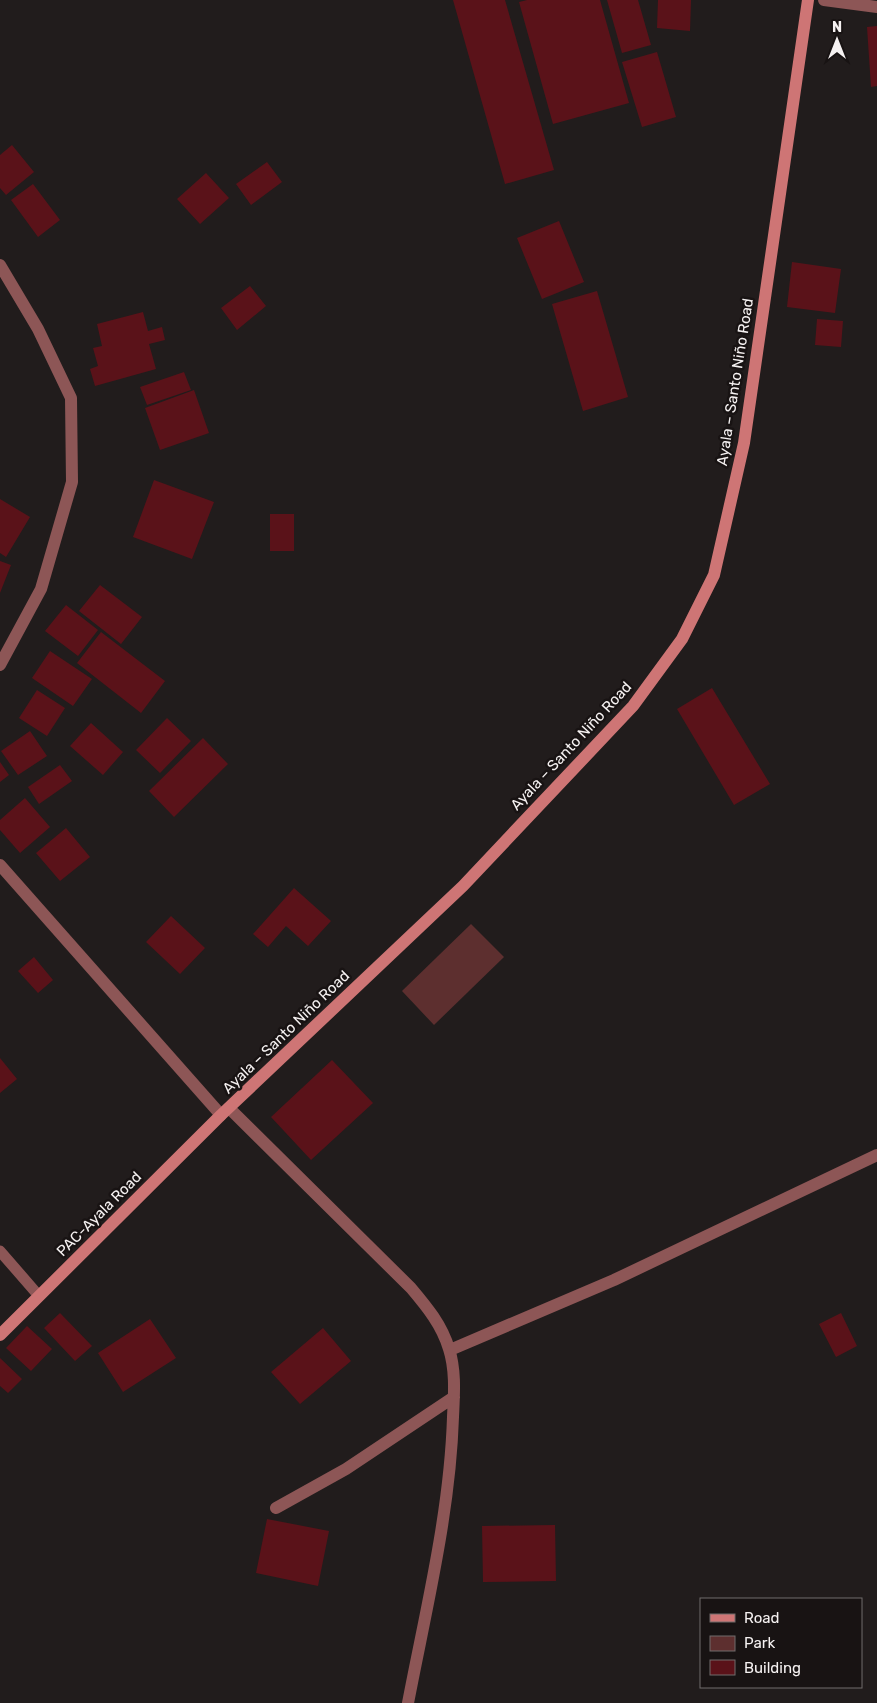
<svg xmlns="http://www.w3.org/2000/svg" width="877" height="1703" font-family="Rubik,sans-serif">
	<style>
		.green { fill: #5d2f2f }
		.building { fill: #5a1219 }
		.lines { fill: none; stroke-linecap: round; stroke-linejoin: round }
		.lane { stroke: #8d5656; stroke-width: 11 }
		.street { stroke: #8d5656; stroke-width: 12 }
		.secondary { stroke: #ce7575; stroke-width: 12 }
		.labels { text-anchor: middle; stroke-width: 5; stroke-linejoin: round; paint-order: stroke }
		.street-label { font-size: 15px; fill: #f5f1f1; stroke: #181313 }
	</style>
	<rect width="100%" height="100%" fill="#211c1c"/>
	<path class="green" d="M 471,924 L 504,957 L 434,1025 L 402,991 Z"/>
	<path class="building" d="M 453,0 L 505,0 L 554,170 L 505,184 Z
		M 527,0 L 600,0 L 629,103 L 553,124 L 519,2 Z
		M 607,0 L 638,0 L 651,45 L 622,53 Z
		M 658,0 L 691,0 L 690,31 L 657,28 Z
		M 877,26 L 877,86 L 871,87 L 867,27 Z
		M 657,52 L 676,117 L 642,127 L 622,62 Z
		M 12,145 L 34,172 L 6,195 L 0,188 L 0,155 Z
		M 267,162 L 282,182 L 251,205 L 236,184 Z
		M 206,173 L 229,198 L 200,224 L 177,199 Z
		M 33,184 L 60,220 L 38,237 L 11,200 Z
		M 559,221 L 584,282 L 542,299 L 517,238 Z
		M 792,262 L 841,269 L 835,313 L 787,307 Z
		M 250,286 L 266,306 L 237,330 L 221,308 Z
		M 597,291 L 628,397 L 583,411 L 552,304 Z
		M 143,312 L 148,331 L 162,327 L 165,340 L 149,344 L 156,369 L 95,386 L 90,369 L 98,366 L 93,348 L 102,346 L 97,324 Z
		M 817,319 L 843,321 L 841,347 L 815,345 Z
		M 184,372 L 191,390 L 147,405 L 140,387 Z
		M 194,390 L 209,433 L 160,450 L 145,408 Z
		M 154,480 L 214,502 L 192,559 L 133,537 Z
		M 0,499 L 30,517 L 6,557 L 0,553 Z
		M 270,514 L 294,514 L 294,551 L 270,551 Z
		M 0,561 L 11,565 L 0,593 Z
		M 100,585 L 142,617 L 121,644 L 79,611 Z
		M 66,605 L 98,630 L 78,656 L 45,631 Z
		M 101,632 L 165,681 L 141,713 L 77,663 Z
		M 50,651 L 92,679 L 73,706 L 32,678 Z
		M 712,688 L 770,784 L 734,805 L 677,709 Z
		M 37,690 L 65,708 L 47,736 L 19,718 Z
		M 167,718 L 191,741 L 160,773 L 136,750 Z
		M 91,723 L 123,752 L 103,775 L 70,746 Z
		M 30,731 L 47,756 L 18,775 L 1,751 Z
		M 203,738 L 228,764 L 174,817 L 149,791 Z
		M 0,762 L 9,775 L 0,782 Z
		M 60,765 L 72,781 L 39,804 L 28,787 Z
		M 25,798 L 50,827 L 20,853 L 0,830 L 0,820 Z
		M 66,828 L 90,857 L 60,881 L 36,853 Z
		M 294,888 L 331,921 L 308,946 L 286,926 L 268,947 L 253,934 Z
		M 171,916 L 205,948 L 180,974 L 146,942 Z
		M 34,957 L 53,980 L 38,993 L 18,971 Z
		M 0,1058 L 17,1079 L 0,1093 Z
		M 332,1060 L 373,1103 L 311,1160 L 271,1117 Z
		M 60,1313 L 92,1346 L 75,1361 L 44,1328 Z
		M 841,1313 L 857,1346 L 836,1357 L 819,1324 Z
		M 150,1319 L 176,1358 L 123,1392 L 98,1353 Z
		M 27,1326 L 52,1349 L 31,1371 L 6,1348 Z
		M 323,1328 L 351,1361 L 300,1404 L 271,1372 Z
		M 0,1358 L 22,1379 L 8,1393 L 0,1386 Z
		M 267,1519 L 329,1531 L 318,1586 L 256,1573 Z
		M 555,1525 L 556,1581 L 483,1582 L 482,1526 Z"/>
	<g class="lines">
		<path class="lane" d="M 0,1251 L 39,1296"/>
		<path class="street" d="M 824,0 L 877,7
			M 0,265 L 38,329 L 71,398 L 72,482 L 41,589 L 0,665
			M 0,865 L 221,1115
			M 229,1108 L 411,1288 C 427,1307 442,1325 449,1349 C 456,1371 454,1395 453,1417 C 450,1513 426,1609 408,1703
			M 450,1350 L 614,1280 L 877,1155
			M 276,1508 L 346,1469 L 454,1397"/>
		<path class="secondary" d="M 0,1335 L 221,1115 L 463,886 L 633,706 L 682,639 L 714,575 L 744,443 L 808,0"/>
	</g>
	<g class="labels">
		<g class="street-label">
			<text transform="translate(735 382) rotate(-81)" y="5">Ayala – Santo Niño Road</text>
			<text transform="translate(571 746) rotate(-47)" y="5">Ayala – Santo Niño Road</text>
			<text transform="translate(286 1032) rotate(-44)" y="5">Ayala – Santo Niño Road</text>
			<text transform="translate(99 1214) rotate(-45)" y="5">PAC-Ayala Road</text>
		</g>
	</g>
	<rect x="700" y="1598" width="162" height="90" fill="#181313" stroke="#706c6c"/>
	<rect x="710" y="1614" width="25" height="8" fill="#ce7575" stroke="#706c6c"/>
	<text x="744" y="1623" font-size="15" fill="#f5f1f1">Road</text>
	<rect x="710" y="1636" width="25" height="15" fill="#5d2f2f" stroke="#706c6c"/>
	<text x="744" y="1648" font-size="15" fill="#f5f1f1">Park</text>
	<rect x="710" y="1660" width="25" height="15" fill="#5a1219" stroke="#706c6c"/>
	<text x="744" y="1673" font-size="15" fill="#f5f1f1">Building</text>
	<g transform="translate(837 40)" stroke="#181313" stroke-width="4" paint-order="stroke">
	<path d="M0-4L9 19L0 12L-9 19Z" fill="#f5f1f1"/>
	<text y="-8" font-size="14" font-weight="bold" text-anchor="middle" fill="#f5f1f1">N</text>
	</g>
</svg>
